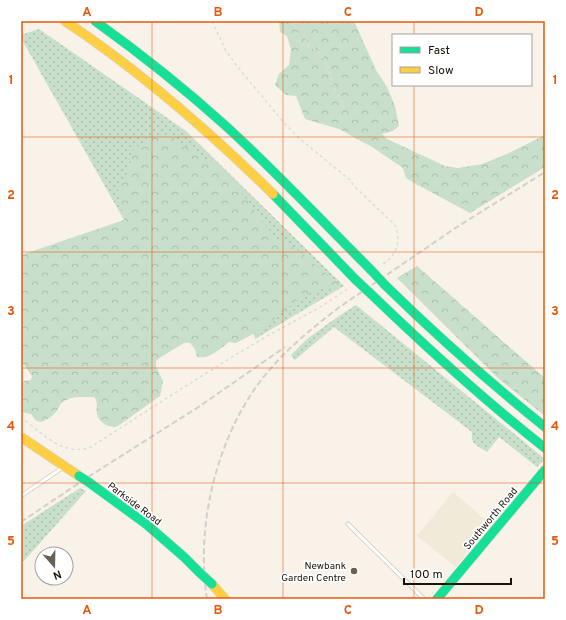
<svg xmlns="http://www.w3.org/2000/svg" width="566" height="620" font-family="Overpass,sans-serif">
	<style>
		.commercial { fill: #f1ead9 }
		.grass { fill: url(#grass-dots) }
		.forest { fill: url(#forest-crowns) }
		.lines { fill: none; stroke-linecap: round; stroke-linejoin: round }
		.lane-casing { stroke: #b2aca3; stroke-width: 4.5 }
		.fast-casing { stroke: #d3d0cb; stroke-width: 10 }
		.slow-casing { stroke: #d3d0cb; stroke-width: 10 }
		.path { stroke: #dedcd9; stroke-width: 1.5; stroke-dasharray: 3 3; stroke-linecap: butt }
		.lane { stroke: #fefdfc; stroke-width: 3.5 }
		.fast { stroke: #16e098; stroke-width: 9 }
		.slow { stroke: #ffcf43; stroke-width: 9 }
		.rail { stroke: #d2d0ce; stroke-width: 2; stroke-dasharray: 6 3; stroke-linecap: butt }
		.fast-bridge-casing { stroke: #d3d0cb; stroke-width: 10; stroke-linecap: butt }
		.fast-bridge { stroke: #16e098; stroke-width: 9 }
		.grid { fill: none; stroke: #e8590c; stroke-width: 1; stroke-opacity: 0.55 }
		.poi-dot { fill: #676158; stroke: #fff; stroke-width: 1.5 }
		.labels { text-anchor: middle; stroke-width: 3.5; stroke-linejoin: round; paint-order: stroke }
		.street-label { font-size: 10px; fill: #19130a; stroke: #fff }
		.poi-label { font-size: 10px; fill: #19130a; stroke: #fff; text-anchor: end }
		.neatline { fill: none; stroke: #e8590c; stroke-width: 1.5 }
		.grid-label { font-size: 13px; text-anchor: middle; font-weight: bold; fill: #e8590c }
	</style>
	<defs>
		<pattern id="grass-dots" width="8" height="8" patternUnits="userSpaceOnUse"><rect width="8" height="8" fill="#c8e0cb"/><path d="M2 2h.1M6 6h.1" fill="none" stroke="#abbfad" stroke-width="1.8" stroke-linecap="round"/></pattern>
		<pattern id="forest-crowns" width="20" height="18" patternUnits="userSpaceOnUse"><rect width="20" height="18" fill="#c8e0cb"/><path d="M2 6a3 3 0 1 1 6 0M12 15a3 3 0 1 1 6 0" fill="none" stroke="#abbfad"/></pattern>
	</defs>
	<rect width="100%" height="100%" fill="#f8f2e9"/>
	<path class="commercial" d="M 453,492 L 490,524 L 456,567 L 417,536 Z"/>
	<path class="grass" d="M 39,29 L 186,131 L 344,286 L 255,339 L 251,320 L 124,220 L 21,38 L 21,35 Z
		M 356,305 L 545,459 L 537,467 L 499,437 L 487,452 C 478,445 470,445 472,432 L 334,327 L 295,360 L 291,355 L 307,339 L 336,318 Z
		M 80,488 L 86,491 L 24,561 L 21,561 L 21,526 Z"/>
	<path class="forest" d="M 279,21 L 354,21 L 376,70 L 387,87 L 395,106 L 399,126 L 393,131 L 382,134 L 387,139 L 445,166 L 458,168 L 482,164 L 509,153 L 545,135 L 545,167 L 470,213 L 414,183 L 406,178 L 403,168 L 372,147 L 339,129 L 305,119 L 296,96 L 286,95 L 275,85 L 279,74 L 289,65 L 291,50 L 287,36 L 280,32 Z
		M 167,134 L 220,168 L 244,196 L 276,239 L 279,245 L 281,241 L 287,241 L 341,286 L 323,288 L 303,296 L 257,332 L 236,343 L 229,342 C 218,350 211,359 197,357 L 195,349 L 190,343 L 184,343 L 161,357 L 156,361 L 156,366 L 163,381 L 160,396 L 118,426 C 112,427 108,427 103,423 C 91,413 101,405 94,397 C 85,397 73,396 66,400 C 60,402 59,408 56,412 C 52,416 44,424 37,421 C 35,420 33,417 31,414 L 21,412 L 21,385 L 24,381 L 31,380 L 32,376 L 21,361 L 21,255 L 124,220 L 118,189 L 128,171 L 134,149 L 149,139 Z
		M 417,266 L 545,378 L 545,416 L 499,379 L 397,278 Z"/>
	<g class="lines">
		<defs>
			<path id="lane" d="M 21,496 L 62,468
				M 348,524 L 424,599"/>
			<path id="fast" d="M 95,21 C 141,54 185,89 227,127 C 277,173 323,222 371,270
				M 273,194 L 356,280
				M 385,285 C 436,335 489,382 545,427
				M 371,294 C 427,348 484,400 545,448
				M 87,481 L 146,524 L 184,557 L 200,573
				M 437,599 L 545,470"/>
			<path id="slow" d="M 65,21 C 140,71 208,130 273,194
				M 21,437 L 79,476
				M 212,584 L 225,599"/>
		</defs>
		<use href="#lane" class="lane-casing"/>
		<use href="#fast" class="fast-casing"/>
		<use href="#slow" class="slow-casing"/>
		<path class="path" d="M 212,21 L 225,49 L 237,66 L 284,123 L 299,138 L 350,180 L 355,187 L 394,224 C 400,233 399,249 391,257 C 389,260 385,263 381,265
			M 294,21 L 300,43 C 305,46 310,46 315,49 C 326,57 329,72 333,85 C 337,94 343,101 344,110
			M 301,21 L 303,33 L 310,47
			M 21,417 C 35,428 55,447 72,449 C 79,450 86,449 91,447 L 170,396 L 232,357 L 269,335 L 322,306 L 349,288"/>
		<use href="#lane" class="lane"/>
		<use href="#fast" class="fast"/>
		<use href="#slow" class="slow"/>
		<path class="rail" d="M 21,522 L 88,477 L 197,408 L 285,347
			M 207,599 C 196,531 214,450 252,393 C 275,358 308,331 341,306 L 457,227 L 545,172"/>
		<defs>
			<path id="fast-bridge" d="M 371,270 L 385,285
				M 356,280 L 371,294
				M 79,476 L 87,481
				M 200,573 L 212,584"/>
		</defs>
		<use href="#fast-bridge" class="fast-bridge-casing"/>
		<use href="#fast-bridge" class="fast-bridge"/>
	</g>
	<path class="grid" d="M 152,21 L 152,599M 283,21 L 283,599M 414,21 L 414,35M 414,85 L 414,599M 21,137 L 545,137M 21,252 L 545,252M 21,368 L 545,368M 21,483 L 545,483"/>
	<circle class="poi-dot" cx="354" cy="571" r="4"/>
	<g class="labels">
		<g class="street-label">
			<text transform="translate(135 503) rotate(37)" y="4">Parkside Road</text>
			<text transform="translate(490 518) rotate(-50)" y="4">Southworth Road</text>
		</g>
		<g class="poi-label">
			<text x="346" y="569">Newbank<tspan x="346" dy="12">Garden Centre</tspan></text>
		</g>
	</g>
	<rect width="566" height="620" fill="none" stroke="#ffffff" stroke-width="44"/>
	<rect x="392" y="34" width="140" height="52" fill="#ffffff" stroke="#a3a19d"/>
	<rect x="400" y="47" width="20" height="6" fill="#16e098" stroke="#a3a19d"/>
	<text x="428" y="54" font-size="12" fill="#19130a">Fast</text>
	<rect x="400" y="67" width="20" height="6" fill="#ffcf43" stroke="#a3a19d"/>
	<text x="428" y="74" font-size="12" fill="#19130a">Slow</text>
	<g transform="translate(54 566) rotate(160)"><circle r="19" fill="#ffffff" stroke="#a3a19d"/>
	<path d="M0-3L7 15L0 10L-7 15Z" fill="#676158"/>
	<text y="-6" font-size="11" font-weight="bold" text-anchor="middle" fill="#19130a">N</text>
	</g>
	<path d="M404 578v6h107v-6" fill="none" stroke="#19130a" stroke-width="2"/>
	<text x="410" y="578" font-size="12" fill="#19130a" stroke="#ffffff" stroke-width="3" paint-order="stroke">100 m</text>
	<rect x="22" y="22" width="522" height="576" class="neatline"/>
	<g class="grid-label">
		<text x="87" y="16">A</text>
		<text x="218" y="16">B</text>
		<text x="348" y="16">C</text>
		<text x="479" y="16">D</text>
		<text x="11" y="84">1</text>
		<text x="555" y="84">1</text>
		<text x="11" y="199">2</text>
		<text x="555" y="199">2</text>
		<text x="11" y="315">3</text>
		<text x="555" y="315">3</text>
		<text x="11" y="430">4</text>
		<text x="555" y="430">4</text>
		<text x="11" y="545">5</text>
		<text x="555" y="545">5</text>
		<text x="87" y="614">A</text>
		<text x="218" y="614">B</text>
		<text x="348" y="614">C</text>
		<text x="479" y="614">D</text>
	</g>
</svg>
